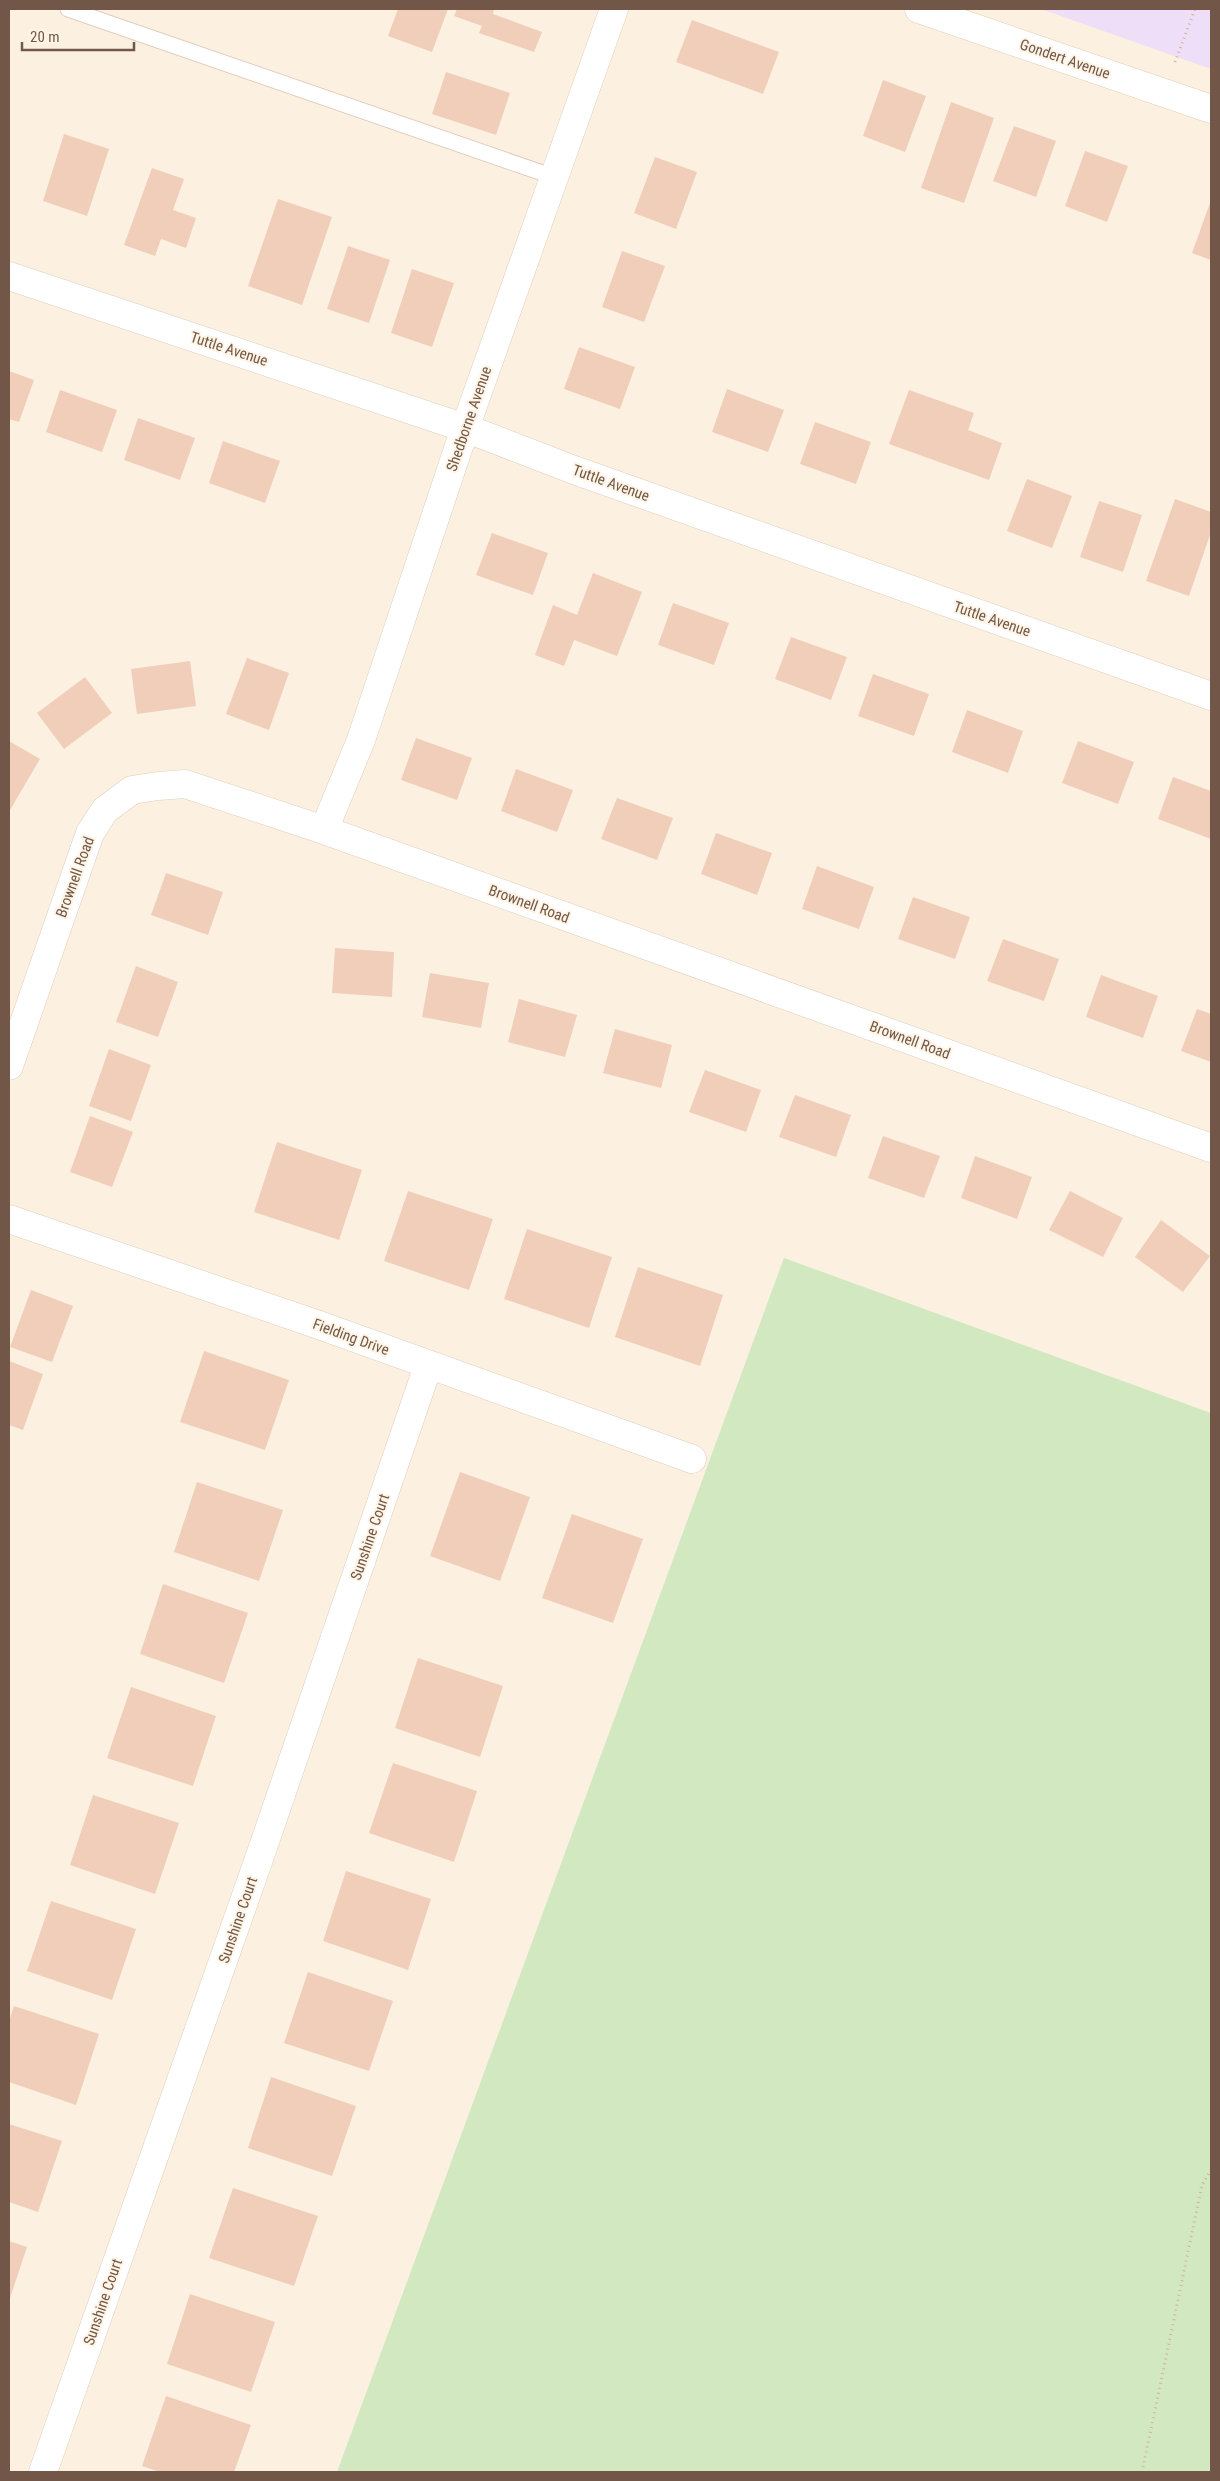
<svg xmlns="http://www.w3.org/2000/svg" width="1220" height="2481" font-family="'Roboto Condensed',sans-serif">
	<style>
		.education { fill: #eedef7 }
		.green { fill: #d1e8c0 }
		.building { fill: #f0ceb9 }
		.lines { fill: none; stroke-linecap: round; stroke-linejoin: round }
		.lane-casing { stroke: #dfcdbd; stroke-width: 17 }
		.street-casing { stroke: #dfcdbd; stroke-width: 29 }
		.path { stroke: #d5b29c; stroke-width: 3; stroke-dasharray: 1 4; stroke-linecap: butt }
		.lane { stroke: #fff; stroke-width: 15 }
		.street { stroke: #fff; stroke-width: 28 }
		.labels { text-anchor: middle; stroke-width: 4; stroke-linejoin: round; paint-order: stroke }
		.street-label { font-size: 15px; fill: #725748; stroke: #fff5e6 }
	</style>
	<rect width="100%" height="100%" fill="#fcf1e1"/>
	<path class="education" d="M 1041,9 L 1211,9 L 1211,69 Z"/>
	<path class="green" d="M 784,1258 L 1211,1413 L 1211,2472 L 337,2472 Z"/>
	<path class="building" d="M 398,9 L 448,9 L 432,52 L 388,36 Z
		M 457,9 L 494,9 L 493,14 L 542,32 L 534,52 L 479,33 L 482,26 L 454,16 Z
		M 692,20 L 779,52 L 763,94 L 676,62 Z
		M 446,72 L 510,93 L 496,135 L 432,114 Z
		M 883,80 L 926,96 L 905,152 L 863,136 Z
		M 951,102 L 994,118 L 964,203 L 921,188 Z
		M 1014,126 L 1056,141 L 1036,197 L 993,181 Z
		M 64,134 L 109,149 L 87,216 L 43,201 Z
		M 1085,151 L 1128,166 L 1107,222 L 1065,206 Z
		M 655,157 L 697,172 L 676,229 L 634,213 Z
		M 152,168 L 184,179 L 173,210 L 196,218 L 186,248 L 161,239 L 155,256 L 124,245 Z
		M 278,199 L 332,217 L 302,305 L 248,286 Z
		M 1211,200 L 1211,260 L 1192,253 Z
		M 348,246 L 390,260 L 369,323 L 327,309 Z
		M 622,251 L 665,266 L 644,322 L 602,307 Z
		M 412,269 L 454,283 L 432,347 L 391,333 Z
		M 579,347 L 635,367 L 620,409 L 564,389 Z
		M 9,371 L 34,380 L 19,422 L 9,419 Z
		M 727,389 L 784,410 L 768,452 L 712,432 Z
		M 60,390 L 117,410 L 102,452 L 46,432 Z
		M 909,390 L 974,413 L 968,430 L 1002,443 L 989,480 L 889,444 Z
		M 138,418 L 195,438 L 180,480 L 124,460 Z
		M 815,422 L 871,442 L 856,484 L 800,464 Z
		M 223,441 L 280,461 L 265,503 L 209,483 Z
		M 1027,479 L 1072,496 L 1052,548 L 1007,531 Z
		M 1175,499 L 1211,512 L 1211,532 L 1189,596 L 1146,581 Z
		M 1099,501 L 1142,515 L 1123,572 L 1080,557 Z
		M 492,533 L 548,553 L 533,595 L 476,575 Z
		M 593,573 L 642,592 L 617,656 L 574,640 L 564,666 L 535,655 L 553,605 L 577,615 Z
		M 673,603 L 729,623 L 714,665 L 658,645 Z
		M 791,637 L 847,657 L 831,700 L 775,679 Z
		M 247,658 L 289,673 L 269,730 L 226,714 Z
		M 190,661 L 196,706 L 137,714 L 131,669 Z
		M 873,674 L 929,694 L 914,736 L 858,716 Z
		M 85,677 L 112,713 L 64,749 L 37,713 Z
		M 967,710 L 1023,731 L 1008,773 L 952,752 Z
		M 416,738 L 472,758 L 457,800 L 401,780 Z
		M 9,741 L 40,759 L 10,810 L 9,809 Z
		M 1078,741 L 1134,762 L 1118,804 L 1062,783 Z
		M 516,769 L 573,790 L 557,832 L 501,811 Z
		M 1173,777 L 1211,791 L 1211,839 L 1158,819 Z
		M 617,798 L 673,818 L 657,860 L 601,839 Z
		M 716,833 L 772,853 L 757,895 L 701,874 Z
		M 817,866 L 874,887 L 859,929 L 802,909 Z
		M 166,873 L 223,892 L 208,935 L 151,915 Z
		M 913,897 L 970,917 L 955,959 L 898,939 Z
		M 1003,939 L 1059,959 L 1044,1001 L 987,981 Z
		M 335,948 L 394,952 L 392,997 L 332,993 Z
		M 136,966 L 178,982 L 158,1037 L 116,1022 Z
		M 430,973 L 489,983 L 481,1028 L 422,1017 Z
		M 1101,975 L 1158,996 L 1143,1038 L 1086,1017 Z
		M 519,999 L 577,1015 L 565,1057 L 508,1042 Z
		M 1197,1009 L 1211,1014 L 1211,1062 L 1181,1051 Z
		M 615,1029 L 672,1045 L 661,1088 L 603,1073 Z
		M 109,1049 L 151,1065 L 131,1121 L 89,1106 Z
		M 705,1070 L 761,1090 L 746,1132 L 689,1112 Z
		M 795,1095 L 851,1115 L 836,1157 L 779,1137 Z
		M 90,1116 L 133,1132 L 112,1187 L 70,1172 Z
		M 883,1136 L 940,1156 L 924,1198 L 868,1178 Z
		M 277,1142 L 362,1170 L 339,1240 L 254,1212 Z
		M 975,1156 L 1032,1177 L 1017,1219 L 961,1198 Z
		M 408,1191 L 493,1219 L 469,1290 L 384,1261 Z
		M 1070,1191 L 1123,1218 L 1103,1257 L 1049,1230 Z
		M 1161,1220 L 1210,1256 L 1183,1292 L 1135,1257 Z
		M 527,1229 L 612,1257 L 589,1328 L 504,1299 Z
		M 638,1267 L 723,1295 L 700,1366 L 615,1337 Z
		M 31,1290 L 73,1306 L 52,1362 L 10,1347 Z
		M 204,1351 L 289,1380 L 265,1450 L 180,1422 Z
		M 9,1361 L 43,1374 L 23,1430 L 9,1425 Z
		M 460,1472 L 530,1497 L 500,1581 L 430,1556 Z
		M 197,1482 L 283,1510 L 259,1581 L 174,1552 Z
		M 572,1514 L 643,1539 L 613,1623 L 542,1598 Z
		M 163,1584 L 248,1613 L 224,1683 L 140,1654 Z
		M 418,1658 L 503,1686 L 480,1757 L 395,1728 Z
		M 131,1687 L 216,1716 L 193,1786 L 107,1758 Z
		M 393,1763 L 477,1791 L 454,1862 L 369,1833 Z
		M 93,1795 L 179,1823 L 155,1894 L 70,1865 Z
		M 346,1871 L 431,1899 L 408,1970 L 323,1941 Z
		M 51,1901 L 136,1929 L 112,2000 L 27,1971 Z
		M 308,1972 L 393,2001 L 369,2071 L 284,2043 Z
		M 14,2006 L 99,2034 L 76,2105 L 9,2082 L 9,2021 Z
		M 271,2077 L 356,2106 L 332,2176 L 248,2148 Z
		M 9,2124 L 62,2141 L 38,2212 L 9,2202 Z
		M 233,2188 L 318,2216 L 294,2286 L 209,2258 Z
		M 9,2241 L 27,2247 L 9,2301 Z
		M 190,2294 L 275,2322 L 251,2392 L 167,2364 Z
		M 166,2396 L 251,2425 L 234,2472 L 160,2472 L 142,2466 Z"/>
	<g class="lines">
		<defs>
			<path id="lane" d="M 68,9 L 554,177"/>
			<path id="street" d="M 919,9 L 1211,109
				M 9,276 L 465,428 L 574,470 L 1211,696
				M 324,830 L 361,740 L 465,428 L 614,9
				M 9,1066 L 90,833 L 105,810 L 132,790 L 158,786 L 185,784 L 324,830 L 1211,1148
				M 9,1219 L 319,1325 L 692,1459
				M 43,2472 L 260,1856 L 428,1366"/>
		</defs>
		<use href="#lane" class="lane-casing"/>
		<use href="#street" class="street-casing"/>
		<path class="path" d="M 1175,62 L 1195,9
			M 1142,2472 L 1202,2185 L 1211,2170"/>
		<use href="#lane" class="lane"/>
		<use href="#street" class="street"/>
	</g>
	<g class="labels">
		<g class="street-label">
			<text transform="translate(1065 59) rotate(19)" y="5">Gondert Avenue</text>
			<text transform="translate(229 349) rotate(18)" y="5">Tuttle Avenue</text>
			<text transform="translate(469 419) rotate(-71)" y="5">Shedborne Avenue</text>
			<text transform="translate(611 483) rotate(20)" y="5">Tuttle Avenue</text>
			<text transform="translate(992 619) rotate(19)" y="5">Tuttle Avenue</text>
			<text transform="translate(75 877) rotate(-70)" y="5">Brownell Road</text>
			<text transform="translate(529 904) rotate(20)" y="5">Brownell Road</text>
			<text transform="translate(910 1040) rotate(20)" y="5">Brownell Road</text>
			<text transform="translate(351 1337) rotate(20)" y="5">Fielding Drive</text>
			<text transform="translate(370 1537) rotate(-71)" y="5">Sunshine Court</text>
			<text transform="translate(238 1920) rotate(-71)" y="5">Sunshine Court</text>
			<text transform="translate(103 2302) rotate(-71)" y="5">Sunshine Court</text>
		</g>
	</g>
	<rect width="1220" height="2481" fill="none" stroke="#725748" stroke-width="20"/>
	<path d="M22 42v8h112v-8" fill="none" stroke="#725748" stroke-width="2.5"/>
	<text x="30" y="42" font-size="15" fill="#725748" stroke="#fff5e6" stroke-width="4" paint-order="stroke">20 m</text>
</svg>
